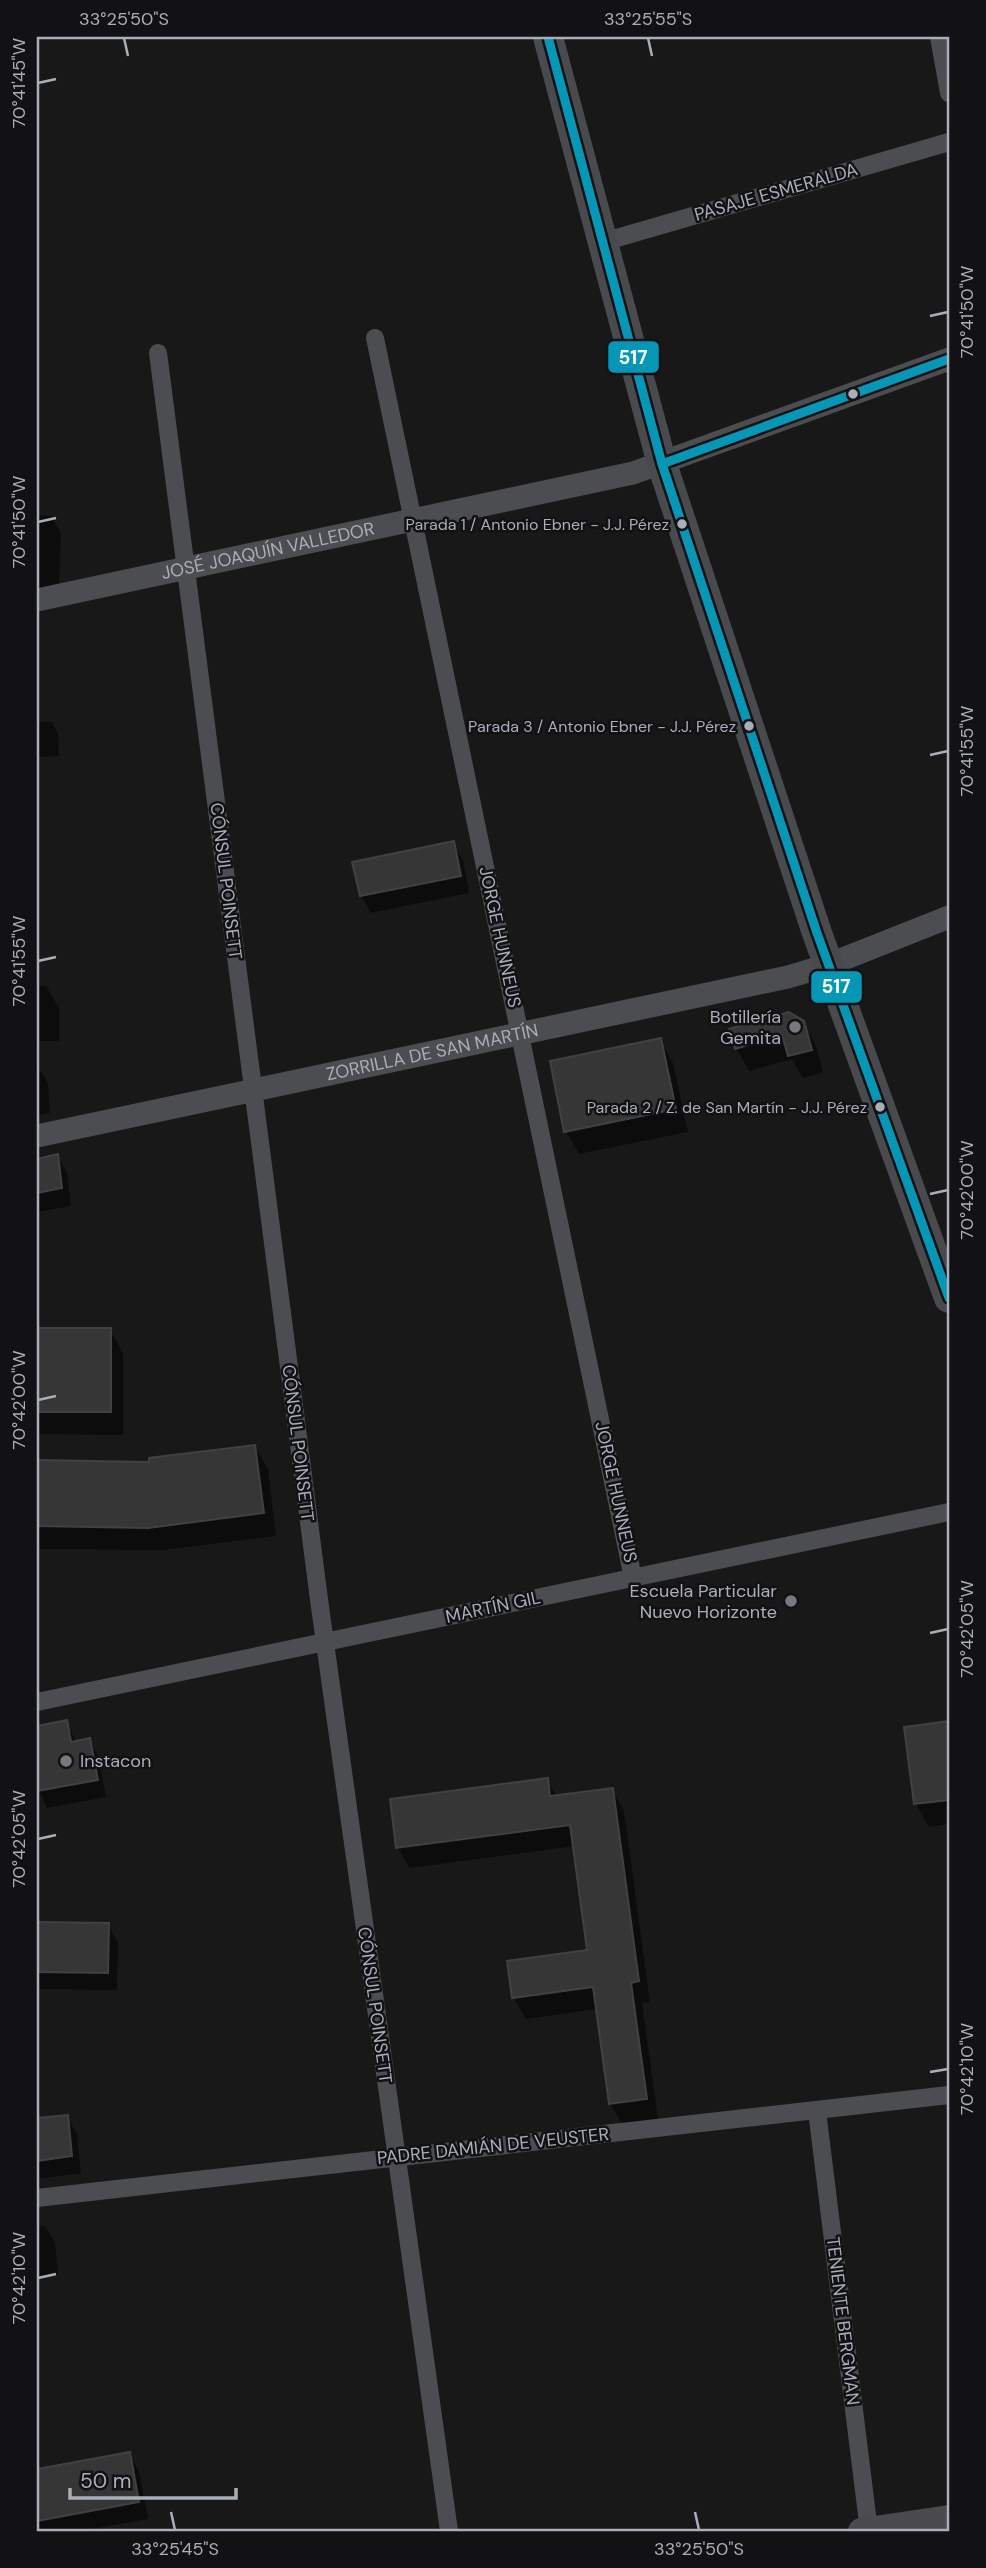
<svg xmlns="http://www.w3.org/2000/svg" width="986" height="2568" font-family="'DM Sans',sans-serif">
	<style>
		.shadow { fill: #0007 }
		.building { fill: #363637; stroke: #404144; stroke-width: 2 }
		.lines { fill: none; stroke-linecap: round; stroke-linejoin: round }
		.minor { stroke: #4c4d51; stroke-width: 18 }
		.tertiary { stroke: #4c4d51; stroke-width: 23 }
		.secondary { stroke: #4b4b4f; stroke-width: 26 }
		.primary { stroke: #494a4d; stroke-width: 30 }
		.bus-1-casing { stroke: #121214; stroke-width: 14 }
		.bus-1 { stroke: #0697b7; stroke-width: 9 }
		.ticks { fill: none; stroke: #a9aeb8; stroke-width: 2.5 }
		.bus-dot { fill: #a9aeb8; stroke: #121214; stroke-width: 2.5 }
		.poi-dot { fill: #767a80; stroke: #121214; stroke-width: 2.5 }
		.labels { text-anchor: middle; stroke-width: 5; stroke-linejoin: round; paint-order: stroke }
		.bus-label { font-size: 16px; fill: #a9aeb8; stroke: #121214; text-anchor: end }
		.street-label { font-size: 18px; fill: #a9aeb8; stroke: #121214 }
		.poi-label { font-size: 18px; fill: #a9aeb8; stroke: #121214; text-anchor: end }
		.line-badge { stroke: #121214; stroke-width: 2.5 }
		.badge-label { font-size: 19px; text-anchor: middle; font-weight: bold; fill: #fff }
		.neatline { fill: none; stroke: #a9aeb8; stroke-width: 2.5 }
		.ticks-label { font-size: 18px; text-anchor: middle; fill: #a9aeb8 }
	</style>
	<rect width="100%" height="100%" fill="#181818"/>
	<path class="shadow" d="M 37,515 L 51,516 L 61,533 L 59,588 L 37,593 Z
		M 37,722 L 52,722 L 58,733 L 59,756 L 37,757 Z
		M 453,843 L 463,860 L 469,893 L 371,913 L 361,896 Z
		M 37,986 L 46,986 L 59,1008 L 59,1041 L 37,1041 Z
		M 803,1023 L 816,1046 L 823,1072 L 803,1078 L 792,1059 L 749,1071 L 736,1048 Z
		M 660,1040 L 673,1063 L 688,1132 L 579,1154 L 566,1132 L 552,1062 Z
		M 41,1071 L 48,1083 L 50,1113 L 37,1115 L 37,1072 Z
		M 57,1156 L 67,1173 L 71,1206 L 37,1212 L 37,1160 Z
		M 37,1329 L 110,1330 L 123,1353 L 123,1435 L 37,1434 Z
		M 254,1446 L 268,1469 L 276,1536 L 162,1550 L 37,1549 L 37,1462 L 151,1463 Z
		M 66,1722 L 77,1743 L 89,1740 L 99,1758 L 106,1797 L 47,1808 L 37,1786 L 37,1728 Z
		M 949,1723 L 949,1824 L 929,1827 L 916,1804 L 906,1729 Z
		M 547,1780 L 557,1797 L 612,1790 L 624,1811 L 650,2002 L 642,2003 L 658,2119 L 622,2124 L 610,2103 L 597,2009 L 526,2019 L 514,1998 L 509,1962 L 589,1951 L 575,1846 L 410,1868 L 398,1848 Z
		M 37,1924 L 108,1925 L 118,1942 L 117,1990 L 37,1989 Z
		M 67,2117 L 77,2134 L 81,2173 L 37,2179 L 37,2120 Z
		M 37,2226 L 45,2226 L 55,2243 L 58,2275 L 37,2277 Z
		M 129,2454 L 139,2471 L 148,2519 L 81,2531 L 37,2531 L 37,2471 Z"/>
	<path class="building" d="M 454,841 L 461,876 L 360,896 L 352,862 Z
		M 789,1012 L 804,1021 L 812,1050 L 788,1056 L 782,1035 L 735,1049 L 729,1029 Z
		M 661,1038 L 676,1109 L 564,1132 L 550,1061 Z
		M 58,1154 L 62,1188 L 37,1193 L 37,1159 Z
		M 37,1328 L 111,1328 L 111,1412 L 37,1412 Z
		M 255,1445 L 264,1513 L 148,1528 L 37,1526 L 37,1460 L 149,1462 L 149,1458 Z
		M 67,1720 L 71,1742 L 90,1738 L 98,1780 L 37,1791 L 37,1726 Z
		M 949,1721 L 949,1800 L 914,1804 L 904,1727 Z
		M 548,1778 L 550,1796 L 613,1788 L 639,1981 L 631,1983 L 647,2099 L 609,2104 L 593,1987 L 512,1998 L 507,1961 L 587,1950 L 570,1825 L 396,1848 L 390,1799 Z
		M 37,1922 L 109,1923 L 108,1973 L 37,1972 Z
		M 68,2115 L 72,2156 L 37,2161 L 37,2118 Z
		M 130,2452 L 139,2502 L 37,2521 L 37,2469 Z"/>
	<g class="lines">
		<path class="minor" d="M 939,37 L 949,93
			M 603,242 L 949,142
			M 375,338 L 633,1578
			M 158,353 L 320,1607 L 449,2531
			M 37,1702 L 949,1512
			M 817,2111 L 869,2531
			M 37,2198 L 949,2095"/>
		<g class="tertiary">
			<path id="s1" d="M 37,600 L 633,473 L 949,359"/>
			<path id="s2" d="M 37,1136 L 788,977 L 828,965 L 949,917"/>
		</g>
		<path class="secondary" d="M 861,2531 L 949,2518"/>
		<path class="primary" d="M 548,37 L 662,464 L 817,933 L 949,1298"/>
		<defs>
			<path id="bus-1" d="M 548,37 L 662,464 L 817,933 L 949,1298
				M 662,464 L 949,359"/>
		</defs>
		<use href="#bus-1" class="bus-1-casing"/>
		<use href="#bus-1" class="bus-1"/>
	</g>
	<path class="ticks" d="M 124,38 L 128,56M 648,38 L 652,56M 38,83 L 56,79M 930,316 L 948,312M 38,522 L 56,518M 930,755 L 948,751M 38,961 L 56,957M 930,1194 L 948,1190M 38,1400 L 56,1396M 930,1633 L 948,1629M 38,1839 L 56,1835M 930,2072 L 948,2069M 38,2278 L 56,2274M 171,2512 L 175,2530M 695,2512 L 699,2530"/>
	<g class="bus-dot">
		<circle cx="853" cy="394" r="6"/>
		<circle cx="682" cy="524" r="6"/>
		<circle cx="749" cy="726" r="6"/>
		<circle cx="880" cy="1107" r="6"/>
	</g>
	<g class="poi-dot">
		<circle cx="795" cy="1027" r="7"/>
		<circle cx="791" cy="1601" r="7"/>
		<circle cx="66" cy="1761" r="7"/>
	</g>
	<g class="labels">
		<g class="bus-label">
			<text x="669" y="530">Parada 1 / Antonio Ebner - J.J. Pérez</text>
			<text x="736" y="732">Parada 3 / Antonio Ebner - J.J. Pérez</text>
			<text x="867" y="1113">Parada 2 / Z. de San Martín - J.J. Pérez</text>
		</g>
		<g class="street-label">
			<text transform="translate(776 192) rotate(-16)" y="6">PASAJE ESMERALDA</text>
			<text dy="6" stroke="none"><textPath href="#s1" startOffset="236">JOSÉ JOAQUÍN VALLEDOR</textPath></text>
			<text transform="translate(226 881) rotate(83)" y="6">CÓNSUL POINSETT</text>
			<text transform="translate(500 937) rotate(78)" y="6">JORGE HUNNEUS</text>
			<text dy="6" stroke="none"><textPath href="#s2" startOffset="404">ZORRILLA DE SAN MARTÍN</textPath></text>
			<text transform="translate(298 1443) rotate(83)" y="6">CÓNSUL POINSETT</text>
			<text transform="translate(616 1492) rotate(78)" y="6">JORGE HUNNEUS</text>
			<text transform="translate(493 1607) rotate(-12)" y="6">MARTÍN GIL</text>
			<text transform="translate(375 2005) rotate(82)" y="6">CÓNSUL POINSETT</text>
			<text transform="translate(493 2146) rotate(-6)" y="6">PADRE DAMIÁN DE VEUSTER</text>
			<text transform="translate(843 2321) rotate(83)" y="6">TENIENTE BERGMAN</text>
		</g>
		<g class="poi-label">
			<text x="781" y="1023">Botillería<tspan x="781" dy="21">Gemita</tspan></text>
			<text x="777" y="1597">Escuela Particular<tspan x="777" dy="21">Nuevo Horizonte</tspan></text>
			<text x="80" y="1767" text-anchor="start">Instacon</text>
		</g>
	</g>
	<g class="line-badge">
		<rect x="607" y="340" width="53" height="34" rx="7" fill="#0697b7"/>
		<rect x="810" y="970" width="53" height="34" rx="7" fill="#0697b7"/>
	</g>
	<g class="badge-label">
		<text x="633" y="364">517</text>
		<text x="836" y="993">517</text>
	</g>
	<rect width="986" height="2568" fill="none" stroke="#121214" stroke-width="77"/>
	<path d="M70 2488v10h166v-10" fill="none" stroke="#a9aeb8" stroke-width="3.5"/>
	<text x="80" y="2488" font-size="21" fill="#a9aeb8" stroke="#121214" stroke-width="5" paint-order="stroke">50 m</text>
	<rect x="38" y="38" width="910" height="2492" class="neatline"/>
	<g class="ticks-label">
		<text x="124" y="25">33°25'50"S</text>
		<text x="648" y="25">33°25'55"S</text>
		<text transform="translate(19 83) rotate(-90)" y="6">70°41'45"W</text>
		<text transform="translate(967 312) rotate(-90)" y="6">70°41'50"W</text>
		<text transform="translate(19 522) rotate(-90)" y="6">70°41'50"W</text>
		<text transform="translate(967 751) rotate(-90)" y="6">70°41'55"W</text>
		<text transform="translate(19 961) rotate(-90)" y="6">70°41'55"W</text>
		<text transform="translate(967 1190) rotate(-90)" y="6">70°42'00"W</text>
		<text transform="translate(19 1400) rotate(-90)" y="6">70°42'00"W</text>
		<text transform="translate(967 1629) rotate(-90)" y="6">70°42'05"W</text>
		<text transform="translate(19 1839) rotate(-90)" y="6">70°42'05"W</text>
		<text transform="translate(967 2069) rotate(-90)" y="6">70°42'10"W</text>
		<text transform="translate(19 2278) rotate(-90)" y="6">70°42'10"W</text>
		<text x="175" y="2555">33°25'45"S</text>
		<text x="699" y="2555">33°25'50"S</text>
	</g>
</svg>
